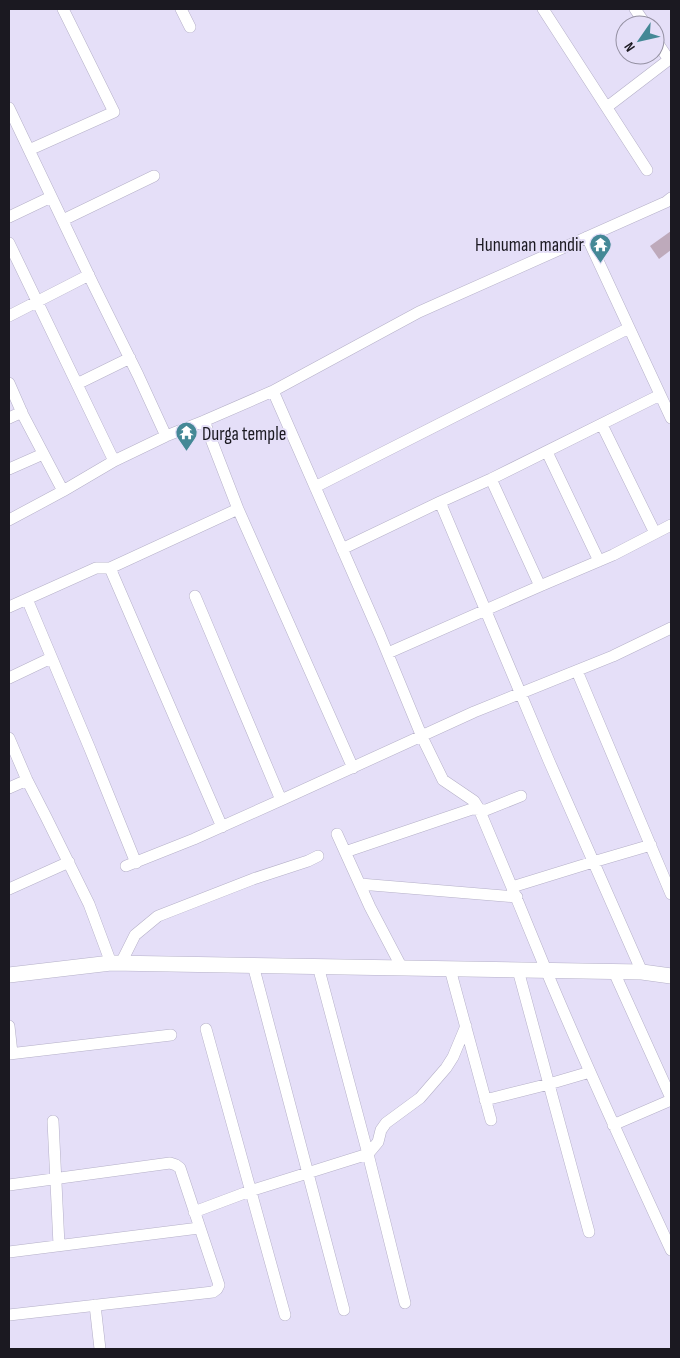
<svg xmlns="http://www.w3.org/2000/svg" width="680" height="1358" font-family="'Sofia Sans Condensed',sans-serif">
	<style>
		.building { fill: #beaabb }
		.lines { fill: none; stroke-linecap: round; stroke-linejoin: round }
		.street-casing { stroke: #b5b0c8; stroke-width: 12 }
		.secondary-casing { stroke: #b5b0c8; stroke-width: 16 }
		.street { stroke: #fff; stroke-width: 11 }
		.secondary { stroke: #fff; stroke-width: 15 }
		.labels { text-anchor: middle; stroke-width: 4; stroke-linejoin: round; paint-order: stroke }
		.poi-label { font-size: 19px; fill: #1b1921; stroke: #e5dff8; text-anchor: end }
	</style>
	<rect width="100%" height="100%" fill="#e5dff8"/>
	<path class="building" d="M 671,231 L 671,250 L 659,259 L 650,246 Z"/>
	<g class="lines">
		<defs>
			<path id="street" d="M 181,9 L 190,27
				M 543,9 L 647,170
				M 635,9 L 646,25
				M 655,39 L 669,60
				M 607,107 L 671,58
				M 9,108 L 93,284 L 138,375 L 166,436
				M 29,150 L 114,112 L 63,9
				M 9,217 L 51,197
				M 63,220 L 154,176
				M 587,237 L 671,418
				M 9,243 L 114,461
				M 9,316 L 89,275
				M 9,383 L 23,415 L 63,491
				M 77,384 L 130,358
				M 273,391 L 380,635 L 422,737 L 443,780 L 474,801 L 479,809 C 502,863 524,916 546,970 C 585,1064 628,1157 671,1250
				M 9,418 L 22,412
				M 204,421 L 238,509 L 353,768
				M 602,425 L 655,533
				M 547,452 L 599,561
				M 9,469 L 43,454
				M 491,479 L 540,586
				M 315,487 L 629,328
				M 440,502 L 549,761 L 642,972
				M 9,520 L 63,491 L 114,461 L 166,436 L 204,421 L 273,391 L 419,312 L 666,202 L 671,198
				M 342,549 L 440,502 L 491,479 L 660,395
				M 110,568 L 222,827
				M 195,596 L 281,800
				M 27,599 L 90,749 L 136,863
				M 9,607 L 96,568 L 110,568 L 238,509
				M 388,653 L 540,586 L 613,555 L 671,525
				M 577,671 L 671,894
				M 9,678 L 51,658
				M 9,738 L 27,780 L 46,817 L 89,904 L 111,963
				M 9,788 L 27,780
				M 337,834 L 370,907 L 402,968
				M 345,852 L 472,809 L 486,810 L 521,796
				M 126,866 L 194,839 L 290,796 L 474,712 L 613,656 L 671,628
				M 360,884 L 517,897
				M 512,887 L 593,862 L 651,845
				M 9,889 L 69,862
				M 121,963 L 135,935 L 158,916 L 253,879 L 308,861 L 318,856
				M 253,965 L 344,1310
				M 318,966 L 368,1154 L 405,1303
				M 450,969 L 491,1120
				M 518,970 L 589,1232
				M 614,972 L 671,1098
				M 9,1026 L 12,1053
				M 206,1029 L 285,1315
				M 9,1054 L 171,1035
				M 485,1100 L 549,1084 L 590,1072
				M 53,1121 L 59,1245
				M 613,1125 L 671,1100
				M 9,1185 L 170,1163 L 176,1165 L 180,1168 L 219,1285 L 217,1289 L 213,1292 L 9,1315
				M 194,1212 L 250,1191 L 368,1154 L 378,1142 L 381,1130 L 386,1123 L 420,1098 L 446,1068 L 453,1057 L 466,1026
				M 9,1252 L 199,1228
				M 95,1305 L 100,1349"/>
			<path id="secondary" d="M 9,975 L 111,963 L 642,972 L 671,976"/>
		</defs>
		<use href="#street" class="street-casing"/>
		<use href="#secondary" class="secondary-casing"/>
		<use href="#street" class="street"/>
		<use href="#secondary" class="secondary"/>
	</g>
	<defs>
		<symbol id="temple-pin" viewBox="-11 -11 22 30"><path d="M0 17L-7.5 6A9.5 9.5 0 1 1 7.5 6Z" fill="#448896" stroke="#e5dff8"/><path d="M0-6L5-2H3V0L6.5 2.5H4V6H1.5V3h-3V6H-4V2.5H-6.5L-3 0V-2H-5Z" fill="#fff"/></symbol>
	</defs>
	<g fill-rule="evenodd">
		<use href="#temple-pin" x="588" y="232" width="25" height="34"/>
		<use href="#temple-pin" x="174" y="420" width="25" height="34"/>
	</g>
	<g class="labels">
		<g class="poi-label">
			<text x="584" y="251">Hunuman mandir</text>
			<text x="202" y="440" text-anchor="start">Durga temple</text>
		</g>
	</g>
	<rect width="680" height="1358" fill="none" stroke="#1b1921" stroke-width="20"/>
	<g transform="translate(640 40) rotate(236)"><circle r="24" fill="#e5dff8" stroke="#9490a2"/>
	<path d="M0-4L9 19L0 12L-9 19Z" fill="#448896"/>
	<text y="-8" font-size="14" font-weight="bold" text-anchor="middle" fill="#1b1921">N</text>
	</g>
</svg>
